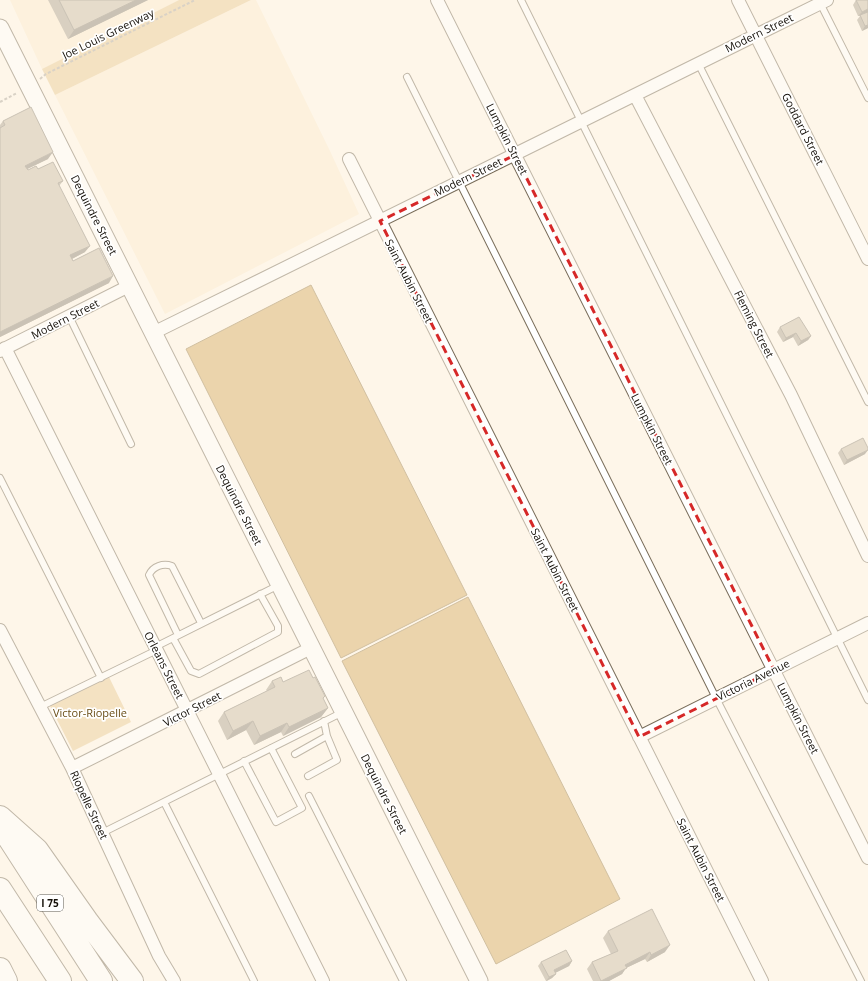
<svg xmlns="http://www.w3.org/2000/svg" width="868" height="981" font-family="'Open Sans',sans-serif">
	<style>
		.built { fill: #fcebce }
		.green { fill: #e9c993 }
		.water { fill: #d4ac63; stroke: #9b7d48 }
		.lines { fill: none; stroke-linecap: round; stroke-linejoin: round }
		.lane-casing { stroke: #796d5a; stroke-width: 8 }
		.street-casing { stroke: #796d5a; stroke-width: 14 }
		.secondary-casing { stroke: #796d5a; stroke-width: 19 }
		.highway-casing { stroke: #796d5a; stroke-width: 24 }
		.path { stroke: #ada69c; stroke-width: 2; stroke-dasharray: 3 2; stroke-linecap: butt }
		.lane { stroke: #fff; stroke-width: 6 }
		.street { stroke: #fff; stroke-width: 12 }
		.secondary { stroke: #fff; stroke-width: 17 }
		.highway { stroke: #fff; stroke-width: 22 }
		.wall { fill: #ada290 }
		.shaded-wall { fill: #8d8475 }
		.building { fill: #c9bca7; stroke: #8d8475 }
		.marked { fill: none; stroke: #d62828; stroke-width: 3; stroke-dasharray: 8 5; stroke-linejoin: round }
		.labels { text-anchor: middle; stroke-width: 3.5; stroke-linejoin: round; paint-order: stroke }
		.shield { fill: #fff; stroke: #5b5853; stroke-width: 1 }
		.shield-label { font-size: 10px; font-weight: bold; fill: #151009 }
		.street-label { font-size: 11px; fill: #151009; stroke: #fff }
		.park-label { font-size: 11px; fill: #6a4e17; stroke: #fff }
	</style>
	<rect width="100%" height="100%" fill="#fef6e9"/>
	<path class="built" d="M 10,0 L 179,0 L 42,69 Z
		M 251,0 L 256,0 L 330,151 L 359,214 L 165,314 L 55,95 Z"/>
	<path class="green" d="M 179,0 L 251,0 L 55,95 L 42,69 Z
		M 108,675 L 131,722 L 73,751 L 49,704 Z"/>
	<path class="water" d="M 311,285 L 467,595 L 341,658 L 186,349 Z
		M 468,597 L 620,899 L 496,964 L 342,661 Z"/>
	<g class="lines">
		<defs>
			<path id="lane" d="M 521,0 L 868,700
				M 819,1 L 868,98
				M 698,63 L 868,402
				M 407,77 L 716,698 L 861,981
				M 69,316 L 131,444
				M 0,478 L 101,678
				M 178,635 L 149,575 C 153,566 163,563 172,566 L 201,623
				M 173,638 L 191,671 L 199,674 L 278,632 L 278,626 L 260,594
				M 155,647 L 279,585
				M 40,707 L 157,650
				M 295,754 L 327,736
				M 244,761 L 276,822 L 302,808 L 271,748
				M 308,776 L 337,760 L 327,736 L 324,721
				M 309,796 L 403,981
				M 164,802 L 254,981
				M 102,833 L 343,712"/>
			<path id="street" d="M 437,0 L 868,858
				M 738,0 L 868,259
				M 635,95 L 791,395 L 868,556
				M 349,159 L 762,981
				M 153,333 L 827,0
				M 5,348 L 323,981
				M 0,351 L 129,286
				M 0,630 L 72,768 L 159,956 L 174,981
				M 639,737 L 868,623
				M 72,768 L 311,648"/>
			<path id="secondary" d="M 0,28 L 479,981"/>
			<path id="highway" d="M 0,817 L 37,850 L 87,921 L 132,981
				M 3,829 L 101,981
				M 0,889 L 60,981
				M 0,969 L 6,981"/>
		</defs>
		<use href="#lane" class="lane-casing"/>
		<use href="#street" class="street-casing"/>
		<use href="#secondary" class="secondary-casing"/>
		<use href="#highway" class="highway-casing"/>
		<path class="path" d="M 40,79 L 46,74 L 195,0
			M 0,102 L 17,93"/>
		<use href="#lane" class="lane"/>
		<use href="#street" class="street"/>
		<use href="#secondary" class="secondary"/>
		<use href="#highway" class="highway"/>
	</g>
	<path class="wall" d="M 48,0 L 148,0 L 68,39 Z
		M 856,0 L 868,0 L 868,28 L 862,31 L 857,20 L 860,16 L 858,16 L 853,5 Z
		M 3,121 L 48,159 L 27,169 L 28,170 L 38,169 L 63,181 L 59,186 L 85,252 L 72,259 L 73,261 L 109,283 L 0,337 L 0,125 Z
		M 780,327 L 811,336 L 808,340 L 798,346 L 793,337 L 783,342 L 777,332 Z
		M 841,449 L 865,454 L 844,465 L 838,453 Z
		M 313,678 L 325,696 L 323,699 L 328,708 L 321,717 L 283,736 L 281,732 L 254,745 L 246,730 L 227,740 L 218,721 L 224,712 L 267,691 L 266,690 L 272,681 L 283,682 Z
		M 608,931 L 665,952 L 647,962 L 645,959 L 626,968 L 622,974 L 609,981 L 593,981 L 587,969 L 592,962 L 611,954 L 603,938 Z
		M 572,961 L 569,966 L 555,973 L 556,974 L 552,978 L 547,981 L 546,981 L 538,966 L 541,962 Z"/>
	<path class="shaded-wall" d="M 136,0 L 148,0 L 68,39 L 74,30 Z
		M 868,9 L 868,12 L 858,16 L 862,12 Z
		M 868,25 L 868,28 L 862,31 L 865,26 Z
		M 53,152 L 48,159 L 21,172 L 25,166 Z
		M 90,246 L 85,252 L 66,262 L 70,255 Z
		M 113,276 L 109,283 L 0,337 L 0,332 Z
		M 796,333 L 793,337 L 783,342 L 786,338 Z
		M 811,336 L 808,340 L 798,346 L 801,341 Z
		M 868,450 L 865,454 L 844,465 L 847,460 Z
		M 328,708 L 321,717 L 283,736 L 289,727 Z
		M 253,721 L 246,730 L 227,740 L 233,731 Z
		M 287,723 L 281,732 L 254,745 L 260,736 Z
		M 670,945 L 665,952 L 647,962 L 651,955 Z
		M 650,952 L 645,959 L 626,968 L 622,974 L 609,981 L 601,981 L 621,970 L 625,965 Z
		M 572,961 L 569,966 L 551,975 L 554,970 Z
		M 556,974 L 552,978 L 546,981 L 549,977 Z"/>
	<path class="building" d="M 59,0 L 136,0 L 74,30 Z
		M 856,0 L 868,0 L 868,9 L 862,12 Z
		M 868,12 L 868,25 L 865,26 L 860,15 Z
		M 31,107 L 53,152 L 25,166 L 28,170 L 36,166 L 38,169 L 53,162 L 63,181 L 58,183 L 90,246 L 70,255 L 73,261 L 99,248 L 113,276 L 0,332 L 0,128 L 5,125 L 3,121 Z
		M 799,317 L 811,336 L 801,341 L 796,333 L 786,338 L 780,327 Z
		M 863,438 L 868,448 L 868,450 L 847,460 L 841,449 Z
		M 309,670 L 313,678 L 315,677 L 325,696 L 323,698 L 328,708 L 289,727 L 287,723 L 260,736 L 253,721 L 233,731 L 224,712 L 275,687 L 272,681 L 281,677 L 283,682 Z
		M 652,909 L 670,945 L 651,955 L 650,952 L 625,965 L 627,968 L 601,981 L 592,962 L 618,951 L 608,931 Z
		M 566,950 L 572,961 L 554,970 L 556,974 L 549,977 L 541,962 Z"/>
	<path d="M0 0H868V981H0ZM 515,155 L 774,670 L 639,737 L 380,221 Z" fill="#fef6e9" fill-opacity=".55" fill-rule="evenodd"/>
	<path class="marked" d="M 515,155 L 774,670 L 639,737 L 380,221 Z"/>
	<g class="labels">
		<rect class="shield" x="37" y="895" width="26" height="16" rx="3"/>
		<g class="shield-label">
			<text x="50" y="907">I 75</text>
		</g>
		<g class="street-label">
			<text transform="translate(759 33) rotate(-26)" y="4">Modern Street</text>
			<text transform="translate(108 34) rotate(-26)" y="4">Joe Louis Greenway</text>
			<text transform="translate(803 129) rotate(63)" y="4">Goddard Street</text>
			<text transform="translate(507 139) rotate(63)" y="4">Lumpkin Street</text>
			<text transform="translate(468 177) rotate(-26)" y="4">Modern Street</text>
			<text transform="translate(94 215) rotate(63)" y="4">Dequindre Street</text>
			<text transform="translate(409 281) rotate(63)" y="4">Saint Aubin Street</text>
			<text transform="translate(65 319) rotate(-27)" y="4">Modern Street</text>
			<text transform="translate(754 324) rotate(63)" y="4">Fleming Street</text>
			<text transform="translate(652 429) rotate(63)" y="4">Lumpkin Street</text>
			<text transform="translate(239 505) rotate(63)" y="4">Dequindre Street</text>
			<text transform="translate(555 570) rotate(63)" y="4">Saint Aubin Street</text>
			<text transform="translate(164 665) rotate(63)" y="4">Orleans Street</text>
			<text transform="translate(753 680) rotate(-26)" y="4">Victoria Avenue</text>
			<text transform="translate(192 709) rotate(-27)" y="4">Victor Street</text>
			<text transform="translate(798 718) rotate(63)" y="4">Lumpkin Street</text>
			<text transform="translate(384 794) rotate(63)" y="4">Dequindre Street</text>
			<text transform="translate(89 805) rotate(65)" y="4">Riopelle Street</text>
			<text transform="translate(701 860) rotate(63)" y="4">Saint Aubin Street</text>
		</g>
		<g class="park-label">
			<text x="90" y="717">Victor-Riopelle</text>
		</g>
	</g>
</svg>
